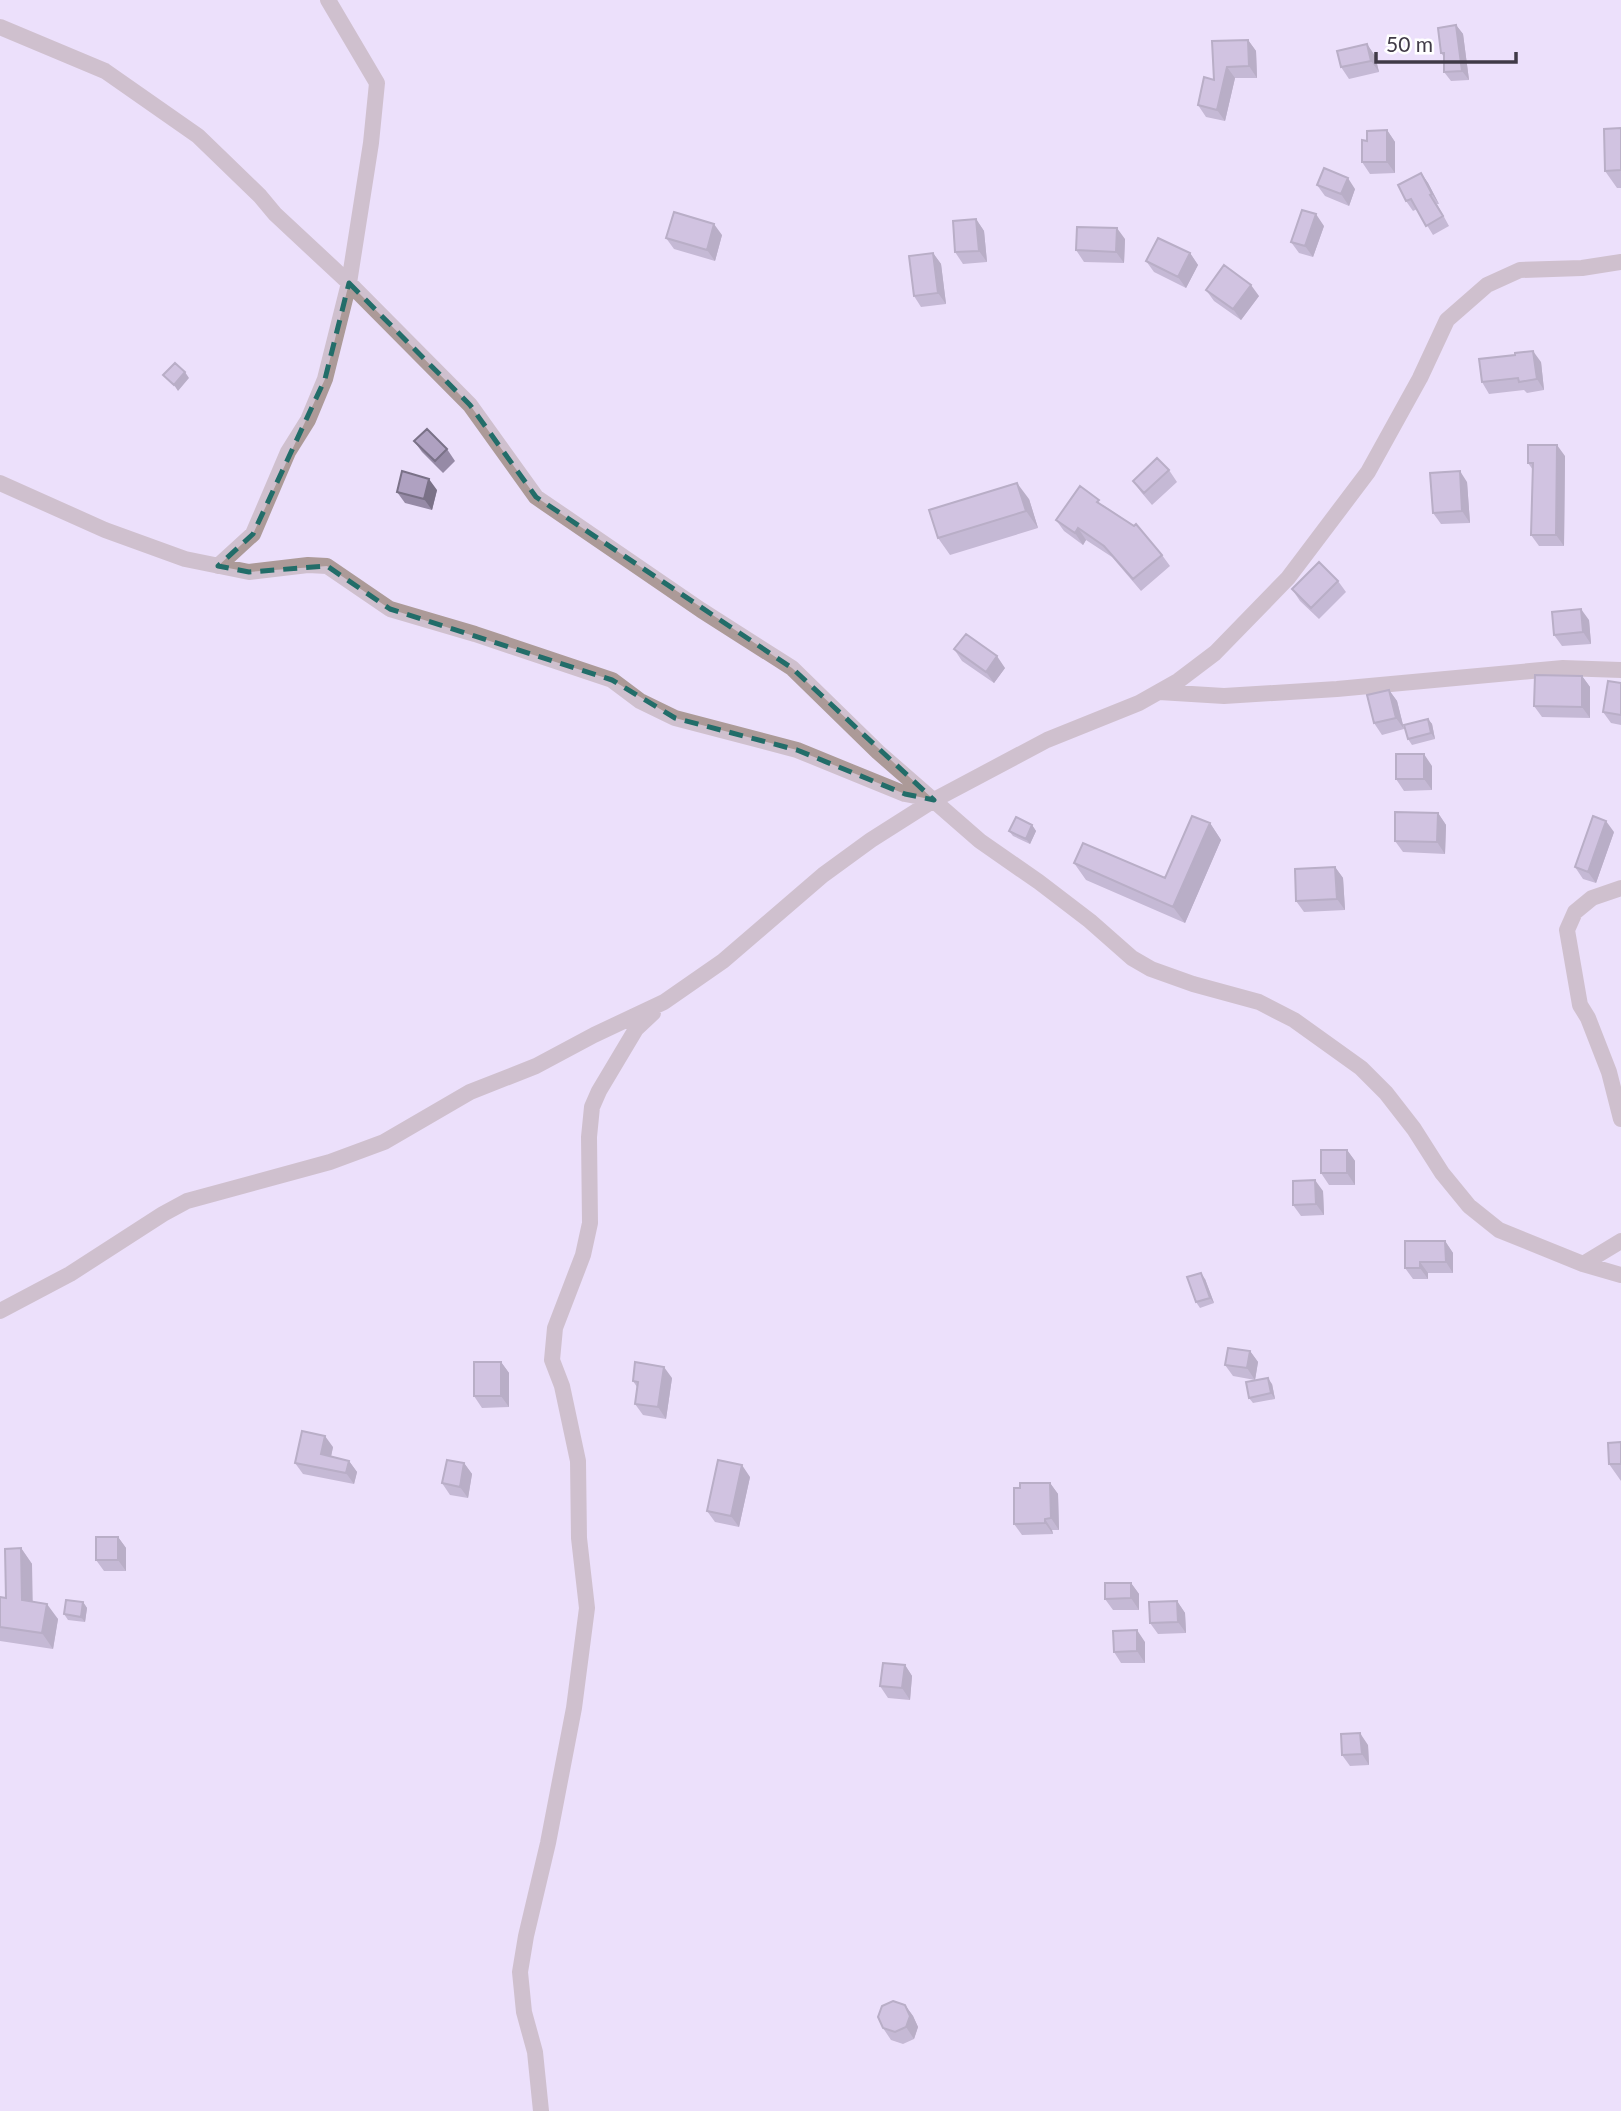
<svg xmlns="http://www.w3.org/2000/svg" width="1621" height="2111" font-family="Lato,sans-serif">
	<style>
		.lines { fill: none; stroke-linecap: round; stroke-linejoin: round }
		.street { stroke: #ac9a98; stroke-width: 16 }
		.wall { fill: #968aa6 }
		.shaded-wall { fill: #7a7187 }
		.building { fill: #afa1c1; stroke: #7a7187; stroke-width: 2 }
		.marked { fill: none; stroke: #226d69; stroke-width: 5; stroke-dasharray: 14 9; stroke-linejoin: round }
	</style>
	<rect width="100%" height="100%" fill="#ece0fb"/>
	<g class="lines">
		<path class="street" d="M 0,27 L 105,71 L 198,136 L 260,196 L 275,214 L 349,283 L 470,405 L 536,497 L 701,610 L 792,668 L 878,752 L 980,841 L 1039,882 L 1090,921 L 1132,958 L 1151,969 L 1193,984 L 1259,1002 L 1294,1020 L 1361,1068 L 1386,1093 L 1414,1129 L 1442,1173 L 1469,1206 L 1499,1230 L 1583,1264 L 1621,1275
			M 0,483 L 105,530 L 185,559 L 249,572 L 308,565 L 327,566 L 390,609 L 475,634 L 612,680 L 640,701 L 675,718 L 797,750 L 905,794 L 931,799
			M 218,566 L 253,534 L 288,452 L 308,420 L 325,379 L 349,283 L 371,143 L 377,83 L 328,0
			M 1159,692 L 1224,696 L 1337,689 L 1563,668 L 1621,670
			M 1621,888 L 1592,898 L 1575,912 L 1567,930 L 1580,1005 L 1588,1018 L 1609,1072 L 1621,1119
			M 1583,1264 L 1621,1241
			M 0,1311 L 70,1274 L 163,1214 L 187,1201 L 330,1162 L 384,1142 L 470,1092 L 536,1066 L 594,1035 L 664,1002 L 723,961 L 823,875 L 871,840 L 934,800 L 1047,740 L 1139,703 L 1178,681 L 1215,653 L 1288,578 L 1368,472 L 1420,378 L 1447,320 L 1487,285 L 1520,270 L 1582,268 L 1621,262
			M 541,2111 L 535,2052 L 524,2012 L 520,1972 L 526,1936 L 548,1843 L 574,1708 L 587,1608 L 579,1538 L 578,1461 L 562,1386 L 552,1360 L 555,1328 L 583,1255 L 590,1223 L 589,1137 L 592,1107 L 599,1091 L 636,1029 L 653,1013"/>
	</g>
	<path class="wall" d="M 1456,25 L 1463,34 L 1469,80 L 1451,81 L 1444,72 L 1444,57 L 1441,53 Z
		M 1248,40 L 1256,51 L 1257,78 L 1235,78 L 1225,121 L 1206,117 L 1198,105 L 1214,80 Z
		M 1367,44 L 1375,56 L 1379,72 L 1349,79 L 1341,67 Z
		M 1621,128 L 1621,188 L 1617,188 L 1605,171 Z
		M 1387,130 L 1395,142 L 1395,173 L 1370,174 L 1362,162 L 1367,141 Z
		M 1421,173 L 1428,183 L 1439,204 L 1437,204 L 1449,226 L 1433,235 L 1417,209 L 1413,211 L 1406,201 Z
		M 1317,185 L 1355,189 L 1349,206 L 1325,196 Z
		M 976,219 L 984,231 L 987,262 L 963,264 L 955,252 Z
		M 1324,226 L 1313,257 L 1299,253 L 1291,242 Z
		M 722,235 L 715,261 L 674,249 L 666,238 Z
		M 1125,239 L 1124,263 L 1084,262 L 1076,250 Z
		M 933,253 L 941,264 L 946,304 L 921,307 L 914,296 Z
		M 1190,253 L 1198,265 L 1186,288 L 1154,272 L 1146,261 Z
		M 1206,290 L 1259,296 L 1241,320 L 1214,301 Z
		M 1541,362 L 1544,390 L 1527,393 L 1524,390 L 1489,394 L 1482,382 Z
		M 414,441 L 447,449 L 455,461 L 443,473 L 422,452 Z
		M 1565,456 L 1564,546 L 1539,546 L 1531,535 L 1533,470 L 1528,463 Z
		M 1169,470 L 1177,482 L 1152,505 L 1141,492 L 1133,481 Z
		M 1467,482 L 1470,523 L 1441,524 L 1433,513 Z
		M 437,490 L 432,510 L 405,503 L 397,492 Z
		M 1029,499 L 1038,528 L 950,555 L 938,538 Z
		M 1103,505 L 1134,526 L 1162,555 L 1170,566 L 1141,591 L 1112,557 L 1086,540 L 1083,545 L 1064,531 L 1056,520 Z
		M 1338,581 L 1346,592 L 1319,619 L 1300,601 L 1292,589 Z
		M 1589,620 L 1591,644 L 1562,646 L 1554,635 Z
		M 954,649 L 1005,668 L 994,683 L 962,661 Z
		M 1582,676 L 1590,687 L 1590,718 L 1542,717 L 1534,706 Z
		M 1621,683 L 1621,725 L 1611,723 L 1603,712 Z
		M 1389,690 L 1397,701 L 1404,729 L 1382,735 L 1374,723 Z
		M 1428,719 L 1432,724 L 1435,739 L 1412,745 L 1408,739 Z
		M 1432,766 L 1432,790 L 1404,791 L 1396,779 Z
		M 1438,813 L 1446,825 L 1445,854 L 1403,852 L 1395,841 Z
		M 1210,823 L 1221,840 L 1185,923 L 1086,880 L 1074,863 L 1165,878 Z
		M 1032,825 L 1036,831 L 1030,844 L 1013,836 L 1009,831 Z
		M 1614,832 L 1596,883 L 1583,879 L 1575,867 Z
		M 1335,867 L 1343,878 L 1345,910 L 1304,912 L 1296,901 Z
		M 1347,1150 L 1355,1161 L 1355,1185 L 1329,1185 L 1321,1173 Z
		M 1323,1191 L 1324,1215 L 1301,1216 L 1293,1205 Z
		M 1445,1241 L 1453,1253 L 1453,1273 L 1428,1273 L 1428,1279 L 1413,1279 L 1405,1268 Z
		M 1205,1279 L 1214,1303 L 1200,1308 L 1196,1302 Z
		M 1250,1351 L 1258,1362 L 1255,1380 L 1233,1376 L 1225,1365 Z
		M 501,1362 L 509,1373 L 509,1407 L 482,1408 L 474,1396 Z
		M 672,1378 L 666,1419 L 643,1415 L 635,1404 L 637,1387 L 633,1381 Z
		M 1272,1384 L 1275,1399 L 1253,1403 L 1249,1398 Z
		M 1621,1442 L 1621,1481 L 1609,1464 Z
		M 333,1447 L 331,1457 L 349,1461 L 357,1472 L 354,1484 L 303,1474 L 295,1463 Z
		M 464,1463 L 472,1474 L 468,1498 L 450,1495 L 442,1483 Z
		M 750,1477 L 739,1527 L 715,1522 L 707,1511 Z
		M 1050,1483 L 1058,1494 L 1059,1530 L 1052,1530 L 1053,1534 L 1022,1535 L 1014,1524 L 1020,1488 Z
		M 118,1537 L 126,1548 L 126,1571 L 104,1571 L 96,1560 Z
		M 21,1548 L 32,1564 L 32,1602 L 58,1619 L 53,1649 L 0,1641 L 0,1597 L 6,1598 Z
		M 1131,1583 L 1139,1594 L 1139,1610 L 1113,1610 L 1105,1599 Z
		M 1177,1601 L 1185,1613 L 1186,1633 L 1158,1634 L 1150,1623 Z
		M 83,1602 L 87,1608 L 85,1622 L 68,1620 L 64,1614 Z
		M 1145,1642 L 1145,1663 L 1121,1663 L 1114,1652 Z
		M 905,1665 L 912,1676 L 910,1700 L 888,1698 L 880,1686 Z
		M 1368,1745 L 1369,1765 L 1350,1766 L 1342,1755 Z
		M 905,2005 L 913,2016 L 918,2027 L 914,2039 L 903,2044 L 891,2040 L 883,2028 Z"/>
	<path class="shaded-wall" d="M 1456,25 L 1463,34 L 1469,80 L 1462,71 Z
		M 1248,40 L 1256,51 L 1257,78 L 1249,66 Z
		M 1367,44 L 1375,56 L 1379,72 L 1371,61 Z
		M 1227,67 L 1235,78 L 1225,121 L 1217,110 Z
		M 1387,130 L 1395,142 L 1395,173 L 1387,162 Z
		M 1421,173 L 1428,183 L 1439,204 L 1432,194 Z
		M 1348,178 L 1355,189 L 1349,206 L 1341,194 Z
		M 1316,214 L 1324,226 L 1313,257 L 1305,246 Z
		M 976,219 L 984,231 L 987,262 L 979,251 Z
		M 714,224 L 722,235 L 715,261 L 707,250 Z
		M 1117,228 L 1125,239 L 1124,263 L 1116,252 Z
		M 933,253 L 941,264 L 946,304 L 938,293 Z
		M 1190,253 L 1198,265 L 1186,288 L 1178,277 Z
		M 1251,285 L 1259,296 L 1241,320 L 1233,309 Z
		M 1533,351 L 1541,362 L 1544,390 L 1537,379 Z
		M 185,372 L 189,378 L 178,391 L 174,385 Z
		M 1557,445 L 1565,456 L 1564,546 L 1556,535 Z
		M 1460,471 L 1467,482 L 1470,523 L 1462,511 Z
		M 429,479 L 437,490 L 432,510 L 424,499 Z
		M 1017,483 L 1029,499 L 1038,528 L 1026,511 Z
		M 1078,528 L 1086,540 L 1083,545 L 1075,533 Z
		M 1581,609 L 1589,620 L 1591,644 L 1583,632 Z
		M 997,656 L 1005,668 L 994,683 L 986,672 Z
		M 1582,676 L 1590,687 L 1590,718 L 1582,707 Z
		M 1389,690 L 1397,701 L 1404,729 L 1396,718 Z
		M 1428,719 L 1432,724 L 1435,739 L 1431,733 Z
		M 1424,754 L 1432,766 L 1432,790 L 1424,779 Z
		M 1438,813 L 1446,825 L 1445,854 L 1437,842 Z
		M 1606,821 L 1614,832 L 1596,883 L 1588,872 Z
		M 1210,823 L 1221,840 L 1185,923 L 1173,907 Z
		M 1032,825 L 1036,831 L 1030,844 L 1026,839 Z
		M 1335,867 L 1343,878 L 1345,910 L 1337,899 Z
		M 1347,1150 L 1355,1161 L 1355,1185 L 1347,1173 Z
		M 1315,1180 L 1323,1191 L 1324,1215 L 1316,1204 Z
		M 1445,1241 L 1453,1253 L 1453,1273 L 1446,1262 Z
		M 1420,1262 L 1428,1273 L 1428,1279 L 1420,1268 Z
		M 1201,1273 L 1205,1279 L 1214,1303 L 1210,1298 Z
		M 1250,1351 L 1258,1362 L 1255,1380 L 1247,1368 Z
		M 501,1362 L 509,1373 L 509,1407 L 501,1396 Z
		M 664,1367 L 672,1378 L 666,1419 L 658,1407 Z
		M 1268,1378 L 1272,1384 L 1275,1399 L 1271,1393 Z
		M 325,1436 L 333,1447 L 329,1465 L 321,1454 Z
		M 349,1461 L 357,1472 L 354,1484 L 346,1473 Z
		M 464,1463 L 472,1474 L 468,1498 L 460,1487 Z
		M 742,1465 L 750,1477 L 739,1527 L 731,1516 Z
		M 1050,1483 L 1058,1494 L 1059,1530 L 1051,1518 Z
		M 1045,1519 L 1052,1530 L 1053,1534 L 1045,1523 Z
		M 118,1537 L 126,1548 L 126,1571 L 118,1560 Z
		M 21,1548 L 32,1564 L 33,1615 L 22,1600 Z
		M 1131,1583 L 1139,1594 L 1139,1610 L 1131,1598 Z
		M 1177,1601 L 1185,1613 L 1186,1633 L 1178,1622 Z
		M 83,1602 L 87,1608 L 85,1622 L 81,1617 Z
		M 47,1604 L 58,1619 L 53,1649 L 42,1633 Z
		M 1137,1630 L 1145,1642 L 1145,1663 L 1137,1651 Z
		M 905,1665 L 912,1676 L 910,1700 L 902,1688 Z
		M 1360,1733 L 1368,1745 L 1369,1765 L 1362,1754 Z
		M 905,2005 L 913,2016 L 918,2027 L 914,2039 L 906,2027 Z"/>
	<path class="building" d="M 1456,25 L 1462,71 L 1444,72 L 1444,53 L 1441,53 L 1438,28 Z
		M 1248,40 L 1249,66 L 1227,67 L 1217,110 L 1198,105 L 1204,77 L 1214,80 L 1212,41 Z
		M 1367,44 L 1371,61 L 1341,67 L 1337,51 Z
		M 1621,128 L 1621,170 L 1605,171 L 1604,129 Z
		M 1387,130 L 1387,162 L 1362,162 L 1362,140 L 1367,141 L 1367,131 Z
		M 1324,168 L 1348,178 L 1341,194 L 1317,185 Z
		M 1421,173 L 1432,194 L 1430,195 L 1443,216 L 1426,226 L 1411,199 L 1406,201 L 1398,185 Z
		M 1302,210 L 1316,214 L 1305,246 L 1291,242 Z
		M 674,212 L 714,224 L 707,250 L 666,238 Z
		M 976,219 L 979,251 L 955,252 L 953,221 Z
		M 1077,227 L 1117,228 L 1116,252 L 1076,250 Z
		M 1158,238 L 1190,253 L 1178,277 L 1146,261 Z
		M 933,253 L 938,293 L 914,296 L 909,256 Z
		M 1224,265 L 1251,285 L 1233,309 L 1206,290 Z
		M 1533,351 L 1537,379 L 1519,382 L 1518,378 L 1482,382 L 1479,359 L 1515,355 L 1515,353 Z
		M 175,363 L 185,372 L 174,385 L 163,375 Z
		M 427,429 L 447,449 L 435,461 L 414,441 Z
		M 1528,445 L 1557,445 L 1556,535 L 1531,535 L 1533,463 L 1528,463 Z
		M 1157,458 L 1169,470 L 1144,493 L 1133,481 Z
		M 402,471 L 429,479 L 424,499 L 397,492 Z
		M 1460,471 L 1462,511 L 1433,513 L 1430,473 Z
		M 1017,483 L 1026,511 L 938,538 L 929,510 Z
		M 1080,486 L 1099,500 L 1097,502 L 1134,526 L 1136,524 L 1162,555 L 1133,579 L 1104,546 L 1078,528 L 1075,533 L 1056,520 Z
		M 1319,562 L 1338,581 L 1311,608 L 1292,589 Z
		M 1581,609 L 1583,632 L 1554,635 L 1552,612 Z
		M 966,634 L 997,656 L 986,672 L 954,649 Z
		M 1535,675 L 1582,676 L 1582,707 L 1534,706 Z
		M 1608,681 L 1621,683 L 1621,715 L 1603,712 Z
		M 1389,690 L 1396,718 L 1374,723 L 1367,695 Z
		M 1428,719 L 1431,733 L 1408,739 L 1404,725 Z
		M 1396,754 L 1424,754 L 1424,779 L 1396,779 Z
		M 1395,812 L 1438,813 L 1437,842 L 1395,841 Z
		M 1192,816 L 1210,823 L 1173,907 L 1074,863 L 1083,843 L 1165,878 Z
		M 1593,816 L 1606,821 L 1588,872 L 1575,867 Z
		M 1016,817 L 1032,825 L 1026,839 L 1009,831 Z
		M 1335,867 L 1337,899 L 1296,901 L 1295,869 Z
		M 1321,1150 L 1347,1150 L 1347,1173 L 1321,1173 Z
		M 1315,1180 L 1316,1204 L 1293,1205 L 1293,1181 Z
		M 1405,1241 L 1445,1241 L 1446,1262 L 1420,1262 L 1420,1268 L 1405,1268 Z
		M 1201,1273 L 1210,1298 L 1196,1302 L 1187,1277 Z
		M 1228,1348 L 1250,1351 L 1247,1368 L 1225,1365 Z
		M 474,1362 L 501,1362 L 501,1396 L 474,1396 Z
		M 635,1362 L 664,1367 L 658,1407 L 635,1404 L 638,1382 L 633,1381 Z
		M 1268,1378 L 1271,1393 L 1249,1398 L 1246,1382 Z
		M 302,1431 L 325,1436 L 321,1454 L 349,1461 L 346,1473 L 295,1463 Z
		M 1621,1442 L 1621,1464 L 1609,1464 L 1608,1443 Z
		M 447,1460 L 464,1463 L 460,1487 L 442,1483 Z
		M 718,1460 L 742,1465 L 731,1516 L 707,1511 Z
		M 1020,1483 L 1050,1483 L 1051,1518 L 1045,1519 L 1045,1523 L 1014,1524 L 1014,1488 L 1020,1488 Z
		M 96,1537 L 118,1537 L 118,1560 L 96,1560 Z
		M 21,1548 L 22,1600 L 47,1604 L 42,1633 L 0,1627 L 0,1597 L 6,1598 L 5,1549 Z
		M 1105,1583 L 1131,1583 L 1131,1598 L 1105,1599 Z
		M 66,1600 L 83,1602 L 81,1617 L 64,1614 Z
		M 1177,1601 L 1178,1622 L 1150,1623 L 1149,1602 Z
		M 1137,1630 L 1137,1651 L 1114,1652 L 1113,1631 Z
		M 883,1663 L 905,1665 L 902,1688 L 880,1686 Z
		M 1360,1733 L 1362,1754 L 1342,1755 L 1341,1734 Z
		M 893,2001 L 905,2005 L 910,2016 L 906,2027 L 895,2032 L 883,2028 L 878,2017 L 882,2006 Z"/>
	<path d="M0 0H1621V2111H0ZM 349,283 L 470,405 L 536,497 L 792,668 L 934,800 L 905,794 L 797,750 L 675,718 L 612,680 L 390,609 L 327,566 L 249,572 L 218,566 L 253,534 L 325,379 Z" fill="#ece0fb" fill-opacity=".55" fill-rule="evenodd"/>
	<path class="marked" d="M 349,283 L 470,405 L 536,497 L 792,668 L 934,800 L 905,794 L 797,750 L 675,718 L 612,680 L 390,609 L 327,566 L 249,572 L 218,566 L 253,534 L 325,379 Z"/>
	<path d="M1376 52v10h140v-10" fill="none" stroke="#403a47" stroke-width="3.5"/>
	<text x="1386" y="52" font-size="21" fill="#403a47" stroke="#ffffff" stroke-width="5" paint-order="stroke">50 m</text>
</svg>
